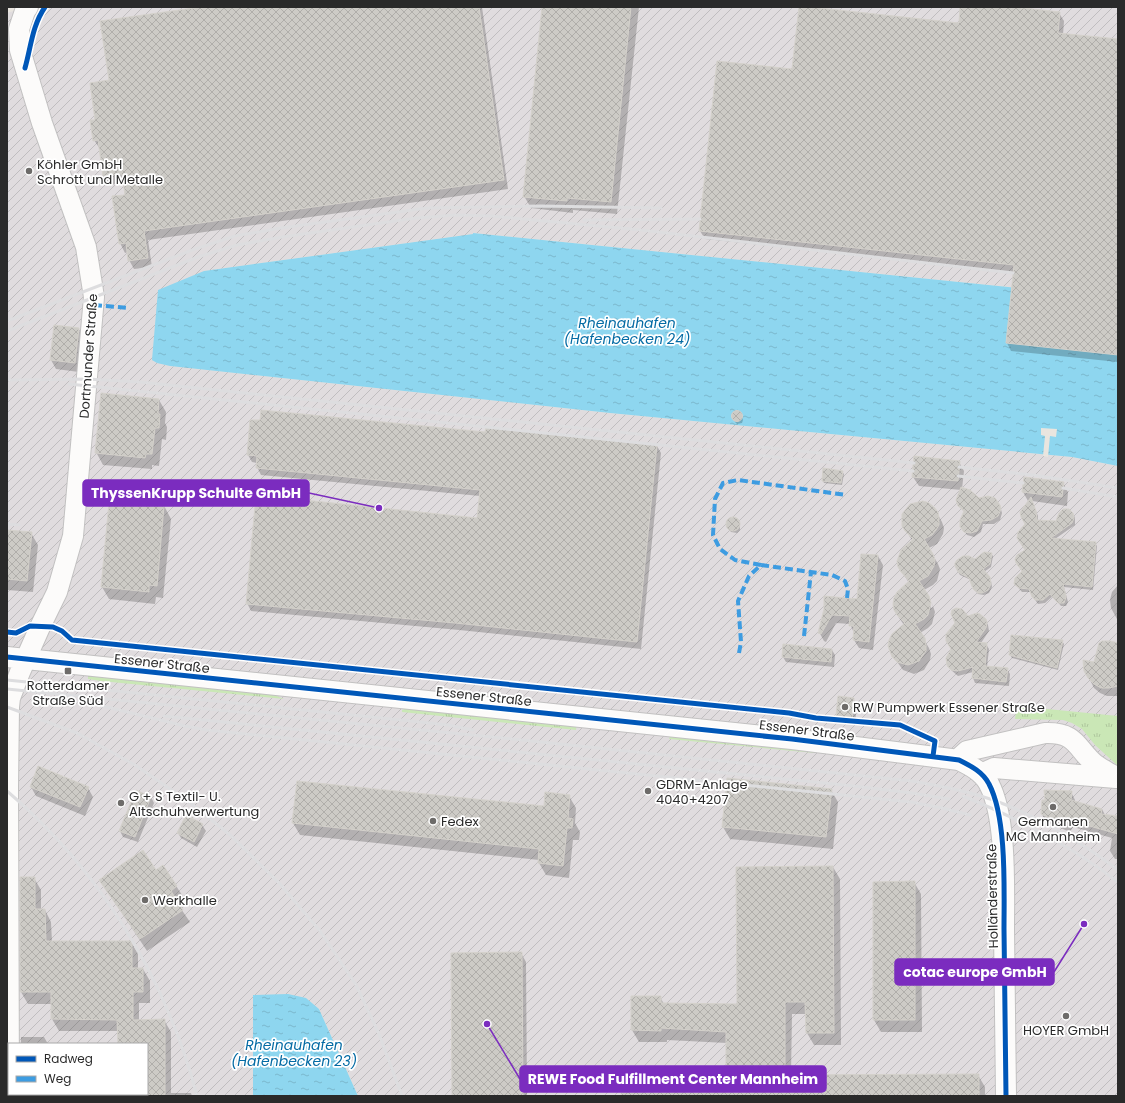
<svg xmlns="http://www.w3.org/2000/svg" width="1125" height="1103" font-family="Poppins,sans-serif">
	<style>
		.industrial { fill: url(#industrial-furrows); fill-rule: evenodd }
		.grass { fill: url(#grass-tufts) }
		.water { fill: url(#water-ripples) }
		.pier { fill: #e9e5df }
		.shadow { fill: #0003 }
		.building { fill: url(#building-cross-hatch); stroke: #d4d1cb }
		.lines { fill: none; stroke-linecap: round; stroke-linejoin: round }
		.minor-casing { stroke: #c2c1c1; stroke-width: 22 }
		.minor { stroke: #fcfbfa; stroke-width: 20 }
		.rail { stroke: #dddddf; stroke-width: 3 }
		.quiet { stroke: #3d9ce1; stroke-width: 4; stroke-dasharray: 8 4; stroke-linecap: butt }
		.cycleway-casing { stroke: #fff; stroke-width: 8 }
		.cycleway { stroke: #0057b8; stroke-width: 5 }
		.poi-dot { fill: #6d6b69; stroke: #fff; stroke-width: 1.5 }
		.labels { text-anchor: middle; stroke-width: 3.5; stroke-linejoin: round; paint-order: stroke }
		.poi-label { font-size: 13px; fill: #2a2a2a; stroke: #fff; text-anchor: start }
		.street-label { font-size: 13px; fill: #2a2a2a; stroke: #fff }
		.water-label { font-size: 14px; font-style: italic; fill: #046ba4; stroke: #fff }
		.leader { fill: none; stroke: #7b2cbf; stroke-width: 1.5 }
		.callout-dot { fill: #7b2cbf; stroke: #fff; stroke-width: 1.5 }
		.callout { fill: #7b2cbf; stroke: #7b2cbf; stroke-width: 1.5 }
		.callout-label { font-size: 14px; text-anchor: middle; font-weight: bold; fill: #fff }
	</style>
	<defs>
		<pattern id="industrial-furrows" width="10" height="10" patternUnits="userSpaceOnUse"><rect width="10" height="10" fill="#e0dcde"/><path d="M-1 1l2-2M0 10L10 0M9 11l2-2" fill="none" stroke="#c0bdbf"/></pattern>
		<pattern id="grass-tufts" width="24" height="20" patternUnits="userSpaceOnUse"><rect width="24" height="20" fill="#cae7b6"/><path d="M3 7l-1-3M5 7V3M7 7l1-3M15 17l-1-3M17 17v-4M19 17l1-3" fill="none" stroke="#aec69d"/></pattern>
		<pattern id="water-ripples" width="26" height="14" patternUnits="userSpaceOnUse"><rect width="26" height="14" fill="#8ed6ef"/><path d="M2 4q2-2 4 0t4 0M15 11q2-2 4 0t4 0" fill="none" stroke="#7bb8cd"/></pattern>
		<pattern id="building-cross-hatch" width="8" height="8" patternUnits="userSpaceOnUse"><rect width="8" height="8" fill="#cdcbc6"/><path d="M0 0l8 8M0 8l8-8" fill="none" stroke="#b0aeaa"/></pattern>
	</defs>
	<rect width="100%" height="100%" fill="#e9e5df"/>
	<path class="industrial" d="M 27,7 L 1105,7 L 1118,8 L 1118,298 L 473,233 L 473,234 L 204,271 L 170,366 L 610,413 L 1072,457 L 1118,466 L 1118,1096 L 358,1096 L 319,1009 L 253,995 L 253,1096 L 7,1096 L 7,13 ZM 9,1044 L 147,1044 L 147,1094 L 9,1094 Z"/>
	<path class="grass" d="M 88,673 L 272,694 L 284,699 L 101,681 L 88,679 Z
		M 1017,706 L 1118,716 L 1118,766 L 1095,745 L 1082,729 L 1072,723 L 1063,720 L 1015,719 Z
		M 410,707 L 577,724 L 576,730 L 402,712 L 402,710 Z
		M 670,736 L 684,736 L 815,752 L 815,753 L 669,739 Z"/>
	<path class="water" d="M 473,233 L 1118,298 L 1118,466 L 1072,457 L 610,413 L 170,366 L 157,363 L 152,360 L 158,290 L 204,271 L 473,234 Z
		M 288,994 L 306,998 L 319,1009 L 358,1096 L 253,1096 L 253,995 Z"/>
	<path class="pier" d="M 1041,428 L 1057,429 L 1056,437 L 1050,436 L 1048,457 L 1043,456 L 1045,436 L 1041,435 Z"/>
	<path class="shadow" d="M 208,7 L 482,7 L 508,189 L 148,240 L 152,267 L 134,269 L 129,260 L 128,252 L 125,253 L 120,243 L 126,195 L 124,183 L 109,185 L 104,176 L 100,149 L 94,140 L 96,120 L 110,81 Z
		M 543,7 L 639,7 L 617,214 L 573,210 L 573,213 L 531,208 L 524,196 Z
		M 800,7 L 959,24 L 961,7 L 1005,7 L 1059,13 L 1064,21 L 1063,35 L 1118,40 L 1118,362 L 1011,351 L 1007,343 L 1014,272 L 705,239 L 700,231 L 793,70 Z
		M 78,329 L 84,338 L 79,372 L 56,369 L 51,360 Z
		M 159,400 L 166,412 L 165,423 L 167,427 L 166,440 L 162,439 L 159,466 L 152,465 L 152,469 L 103,465 L 96,452 Z
		M 735,412 L 738,412 L 741,414 L 743,420 L 742,423 L 737,424 L 735,422 L 733,414 Z
		M 486,433 L 657,446 L 661,453 L 641,649 L 459,630 L 251,611 L 247,603 L 477,519 L 480,496 L 261,475 L 257,467 L 257,463 L 252,462 L 248,455 Z
		M 959,462 L 964,471 L 962,489 L 979,499 L 1000,506 L 1002,513 L 1000,520 L 994,524 L 983,524 L 981,532 L 974,537 L 967,535 L 963,529 L 965,513 L 959,506 L 961,490 L 919,486 L 913,477 Z
		M 842,472 L 844,474 L 842,485 L 824,483 L 823,481 Z
		M 1063,483 L 1068,492 L 1067,506 L 1032,501 L 1038,516 L 1038,521 L 1057,522 L 1072,514 L 1075,517 L 1075,525 L 1055,539 L 1095,543 L 1097,546 L 1093,590 L 1064,587 L 1068,602 L 1066,606 L 1061,606 L 1053,596 L 1045,603 L 1038,604 L 1033,597 L 1031,592 L 1022,592 L 1015,584 L 1022,572 L 1026,550 L 1026,524 L 1029,501 L 1028,501 L 1023,492 Z
		M 111,493 L 160,498 L 171,519 L 163,598 L 156,597 L 155,604 L 109,599 L 102,587 Z
		M 937,513 L 942,522 L 944,528 L 943,534 L 937,544 L 929,548 L 938,564 L 940,569 L 937,581 L 933,585 L 924,590 L 928,597 L 931,608 L 933,607 L 932,603 L 935,612 L 932,624 L 928,628 L 920,633 L 929,648 L 931,654 L 930,660 L 924,670 L 914,674 L 903,670 L 890,652 L 904,625 L 897,615 L 909,583 L 899,567 L 912,540 L 906,531 Z
		M 733,518 L 736,520 L 740,526 L 740,530 L 737,533 L 731,532 L 727,526 L 728,521 Z
		M 7,531 L 31,533 L 38,545 L 33,592 L 7,590 Z
		M 991,554 L 993,556 L 991,567 L 984,572 L 991,581 L 992,587 L 989,593 L 984,595 L 978,594 L 974,589 L 971,580 L 960,575 L 958,572 L 958,560 L 960,558 L 966,556 L 975,560 Z
		M 878,556 L 883,565 L 873,650 L 859,648 L 854,640 L 854,633 L 850,624 L 836,623 L 826,642 L 824,641 L 819,632 L 825,609 L 858,600 Z
		M 1118,585 L 1118,621 L 1111,608 L 1110,600 L 1112,592 Z
		M 968,617 L 985,619 L 988,625 L 989,631 L 981,643 L 986,644 L 989,649 L 987,667 L 1007,669 L 1010,674 L 1009,686 L 975,683 L 973,678 L 973,672 L 958,676 L 951,670 L 948,664 Z
		M 1062,641 L 1064,644 L 1058,670 L 1012,658 L 1010,655 Z
		M 1118,645 L 1118,696 L 1107,696 L 1100,693 L 1094,688 L 1089,678 L 1095,663 Z
		M 832,650 L 835,655 L 834,667 L 786,662 L 783,657 Z
		M 853,699 L 857,704 L 855,724 L 841,722 L 837,717 Z
		M 728,779 L 831,790 L 838,802 L 833,849 L 730,839 L 723,827 Z
		M 31,787 L 88,788 L 93,797 L 85,816 L 36,796 Z
		M 1071,792 L 1075,800 L 1075,802 L 1102,809 L 1105,815 L 1118,817 L 1118,859 L 1115,859 L 1110,851 L 1112,838 L 1073,827 L 1070,832 L 1046,822 L 1042,814 Z
		M 569,796 L 576,808 L 575,823 L 580,832 L 579,840 L 573,840 L 569,878 L 546,875 L 539,863 L 539,860 L 300,835 L 293,823 L 545,807 Z
		M 151,797 L 154,803 L 138,842 L 123,837 L 120,831 Z
		M 202,825 L 206,831 L 197,847 L 181,838 L 178,833 Z
		M 163,866 L 184,898 L 177,903 L 190,922 L 147,951 L 108,892 L 156,871 Z
		M 833,867 L 840,879 L 841,1045 L 814,1045 L 807,1033 L 806,1014 L 792,1014 L 791,1076 L 978,1075 L 985,1087 L 985,1096 L 622,1096 L 727,1072 L 727,1043 L 667,1040 L 667,1042 L 639,1042 L 632,1030 L 660,997 L 664,1004 L 738,1005 Z
		M 34,878 L 41,890 L 41,910 L 45,910 L 51,922 L 52,942 L 131,942 L 138,954 L 138,969 L 143,969 L 150,981 L 150,1003 L 139,1003 L 139,1021 L 164,1020 L 171,1032 L 171,1093 L 191,1093 L 192,1096 L 119,1096 L 119,1094 L 147,1094 L 147,1044 L 119,1044 L 118,1031 L 59,1031 L 52,1019 L 52,1004 L 28,1004 L 21,992 Z
		M 914,882 L 921,894 L 922,1032 L 881,1032 L 874,1020 Z
		M 521,953 L 526,962 L 527,1096 L 453,1096 Z
		M 21,1037 L 44,1037 L 48,1044 L 21,1044 Z
		M 21,1094 L 54,1094 L 54,1096 L 21,1096 Z"/>
	<path class="building" d="M 201,7 L 479,7 L 504,180 L 144,231 L 148,258 L 128,261 L 126,243 L 119,244 L 112,196 L 125,195 L 122,174 L 103,176 L 98,140 L 93,141 L 90,120 L 95,120 L 90,83 L 109,80 L 100,21 Z
		M 542,7 L 631,7 L 611,202 L 567,198 L 567,201 L 523,197 Z
		M 799,7 L 810,7 L 959,23 L 960,7 L 1015,7 L 1060,12 L 1058,33 L 1118,39 L 1118,355 L 1006,343 L 1014,265 L 699,231 L 717,61 L 792,69 Z
		M 54,325 L 79,328 L 75,363 L 50,360 Z
		M 101,393 L 159,399 L 158,414 L 160,414 L 159,428 L 155,428 L 152,454 L 146,454 L 145,458 L 95,453 Z
		M 261,410 L 485,432 L 486,427 L 657,445 L 637,642 L 455,623 L 246,604 L 256,495 L 477,518 L 480,490 L 256,468 L 257,456 L 247,455 L 250,420 L 260,420 Z
		M731.5 416a5.5 5.5 0 1 1 11 0a5.5 5.5 0 1 1-11 0Z
		M 914,456 L 960,461 L 958,481 L 912,477 Z
		M 823,468 L 843,471 L 841,483 L 822,481 Z
		M 1024,477 L 1064,482 L 1062,497 L 1022,492 Z
		M 961,487 L 970,490 L 979,498 L 988,496 L 995,498 L 1000,505 L 1001,509 L 998,516 L 991,520 L 982,521 L 977,531 L 971,533 L 964,532 L 960,527 L 960,520 L 964,511 L 958,506 L 956,500 Z
		M 110,492 L 161,497 L 160,506 L 164,506 L 157,586 L 149,585 L 149,592 L 101,587 Z
		M 1031,497 L 1036,511 L 1037,520 L 1056,521 L 1059,513 L 1063,509 L 1069,509 L 1073,513 L 1074,518 L 1072,523 L 1051,538 L 1096,542 L 1092,587 L 1063,584 L 1066,597 L 1064,603 L 1058,603 L 1050,594 L 1043,600 L 1035,600 L 1032,597 L 1029,589 L 1019,588 L 1014,584 L 1015,578 L 1022,571 L 1016,563 L 1015,559 L 1017,555 L 1025,550 L 1017,538 L 1018,532 L 1025,524 L 1021,517 L 1020,512 Z
		M 923,501 L 929,503 L 934,507 L 938,512 L 939,518 L 939,525 L 936,530 L 932,535 L 924,539 L 933,554 L 935,560 L 934,566 L 928,576 L 919,581 L 929,596 L 931,603 L 928,615 L 924,619 L 915,624 L 925,638 L 926,645 L 926,651 L 919,661 L 908,665 L 897,662 L 892,657 L 888,646 L 889,640 L 892,634 L 905,623 L 897,615 L 894,610 L 893,604 L 894,598 L 897,592 L 909,581 L 901,572 L 898,567 L 897,561 L 901,550 L 913,539 L 905,531 L 902,526 L 902,514 L 910,504 Z
		M726 524a7 7 0 1 1 14 0a7 7 0 1 1-14 0Z
		M 7,530 L 32,532 L 27,581 L 7,579 Z
		M 984,552 L 992,553 L 990,564 L 983,569 L 990,577 L 991,584 L 988,590 L 982,593 L 978,593 L 973,589 L 969,578 L 958,572 L 955,566 L 955,563 L 957,560 L 963,556 L 969,556 L 975,559 Z
		M 861,554 L 878,555 L 869,642 L 853,640 L 854,626 L 849,626 L 850,616 L 832,615 L 821,634 L 818,633 L 824,609 L 824,596 L 857,599 Z
		M 956,608 L 962,609 L 968,616 L 977,613 L 980,614 L 986,619 L 987,622 L 986,628 L 976,642 L 987,643 L 985,666 L 1008,668 L 1006,682 L 972,678 L 973,667 L 958,671 L 951,670 L 948,667 L 947,665 L 946,658 L 951,649 L 946,641 L 946,634 L 955,623 L 951,614 L 952,610 Z
		M 1011,635 L 1063,640 L 1057,668 L 1009,655 Z
		M 1102,641 L 1110,641 L 1118,643 L 1118,686 L 1109,688 L 1101,688 L 1094,684 L 1088,678 L 1084,671 L 1083,660 L 1094,662 L 1099,643 Z
		M 783,644 L 832,649 L 831,662 L 782,657 Z
		M 838,696 L 854,698 L 852,719 L 836,717 Z
		M 38,766 L 89,787 L 80,807 L 30,787 Z
		M 727,778 L 832,789 L 826,837 L 722,827 Z
		M 297,781 L 544,806 L 545,792 L 570,795 L 568,818 L 573,819 L 572,828 L 567,828 L 563,866 L 538,863 L 539,849 L 292,823 Z
		M 136,790 L 151,797 L 135,837 L 119,831 Z
		M 1044,790 L 1072,791 L 1071,800 L 1102,809 L 1101,814 L 1118,816 L 1118,834 L 1068,820 L 1066,825 L 1041,814 L 1042,800 L 1045,800 Z
		M 186,815 L 203,824 L 194,842 L 177,833 Z
		M 143,850 L 156,870 L 163,865 L 177,886 L 171,891 L 183,910 L 140,939 L 99,880 Z
		M 833,866 L 834,1033 L 806,1033 L 805,1002 L 785,1002 L 785,1075 L 979,1074 L 979,1096 L 621,1096 L 621,1071 L 726,1071 L 726,1032 L 661,1028 L 661,1031 L 631,1030 L 631,996 L 661,996 L 661,1003 L 737,1004 L 736,867 Z
		M 20,877 L 35,877 L 35,909 L 45,909 L 46,941 L 132,941 L 132,968 L 143,968 L 143,992 L 133,992 L 133,1020 L 165,1019 L 165,1096 L 147,1096 L 147,1044 L 118,1044 L 117,1020 L 51,1019 L 51,992 L 20,992 Z
		M 915,881 L 915,1020 L 873,1020 L 873,882 Z
		M 522,952 L 523,1096 L 452,1096 L 451,953 Z"/>
	<g class="lines">
		<defs>
			<path id="minor" d="M 7,657 L 792,739 L 959,760 C 971,766 983,772 989,784 C 1007,818 1004,890 1004,929 C 1005,984 1005,1040 1006,1096
				M 957,760 L 967,751 L 1045,733 C 1078,732 1076,749 1096,765 C 1103,770 1111,774 1118,778
				M 981,774 L 994,768 L 1116,778
				M 9,1096 L 8,787 L 9,707 L 10,698 L 20,672 L 40,627 L 57,592 L 73,536 L 94,297 L 86,247 L 42,123 L 20,50 L 19,29 L 25,11 L 28,7"/>
		</defs>
		<use href="#minor" class="minor-casing"/>
		<use href="#minor" class="minor"/>
		<path class="rail" d="M 584,220 L 700,219
			M 7,321 L 195,249 L 235,236 L 281,228 L 427,208 L 541,206 L 661,208
			M 7,331 L 198,257 L 237,245 L 282,237 L 416,218 L 456,215 L 492,216 L 641,230 L 1013,273
			M 7,380 L 87,379 L 140,382 L 914,463
			M 69,384 L 913,471
			M 959,467 L 1033,475 L 1118,488
			M 958,476 L 1023,483
			M 1063,488 L 1118,497
			M 7,524 L 19,525
			M 7,680 L 401,720 L 448,725 L 473,730
			M 7,689 L 522,740 L 912,781 C 940,786 969,791 996,801 C 1039,817 1081,842 1118,870
			M 82,701 L 185,726 L 207,730 L 911,802 L 942,808 L 970,815
			M 7,707 L 77,733 L 135,765 L 189,802 L 229,834 L 280,884 L 320,931 L 356,985 L 379,1034 L 402,1096
			M 164,716 L 854,786 L 912,793 L 949,799
			M 7,791 C 100,870 166,978 197,1096
			M 963,796 C 1021,820 1068,844 1118,882"/>
		<path class="quiet" d="M 94,305 L 128,308
			M 761,565 L 735,560 L 720,549 L 713,535 L 715,499 L 723,483 L 738,480 L 846,495
			M 804,636 L 811,572
			M 739,653 L 741,642 L 738,601 L 749,576 L 761,565 L 832,575 L 845,581 L 848,589 L 847,598"/>
		<defs>
			<path id="cycleway" d="M 25,68 C 31,47 32,26 45,7
				M 7,632 L 16,633 L 30,626 L 53,627 L 62,631 L 72,640 L 789,713 L 816,718 L 900,725 L 935,741 L 933,756
				M 7,657 L 792,739 L 959,760 C 971,766 983,772 989,784 C 1007,818 1004,890 1004,929 C 1005,984 1005,1040 1006,1096"/>
		</defs>
		<use href="#cycleway" class="cycleway-casing"/>
		<use href="#cycleway" class="cycleway"/>
	</g>
	<g class="poi-dot">
		<circle cx="29" cy="171" r="4"/>
		<rect x="64" y="667" width="8" height="8" rx="2"/>
		<circle cx="845" cy="707" r="4"/>
		<circle cx="648" cy="791" r="4"/>
		<circle cx="121" cy="803" r="4"/>
		<circle cx="1053" cy="807" r="4"/>
		<circle cx="433" cy="821" r="4"/>
		<circle cx="145" cy="900" r="4"/>
		<circle cx="1066" cy="1016" r="4"/>
	</g>
	<g class="labels">
		<g class="poi-label">
			<text x="37" y="169">Köhler GmbH<tspan x="37" dy="15">Schrott und Metalle</tspan></text>
			<text x="68" y="690" text-anchor="middle">Rotterdamer<tspan x="68" dy="15">Straße Süd</tspan></text>
			<text x="853" y="712">RW Pumpwerk Essener Straße</text>
			<text x="656" y="789">GDRM-Anlage<tspan x="656" dy="15">4040+4207</tspan></text>
			<text x="129" y="801">G + S Textil- U.<tspan x="129" dy="15">Altschuhverwertung</tspan></text>
			<text x="441" y="826">Fedex</text>
			<text x="1053" y="826" text-anchor="middle">Germanen<tspan x="1053" dy="15">MC Mannheim</tspan></text>
			<text x="153" y="905">Werkhalle</text>
			<text x="1066" y="1035" text-anchor="middle">HOYER GmbH</text>
		</g>
		<g class="street-label">
			<text transform="translate(88 356) rotate(-86)" y="5">Dortmunder Straße</text>
			<text transform="translate(162 663) rotate(6)" y="5">Essener Straße</text>
			<text transform="translate(484 696) rotate(6)" y="5">Essener Straße</text>
			<text transform="translate(807 730) rotate(7)" y="5">Essener Straße</text>
			<text transform="translate(992 896) rotate(-91)" y="5">Holländerstraße</text>
		</g>
		<g class="water-label">
			<text x="627" y="328">Rheinauhafen<tspan x="627" dy="16">(Hafenbecken 24)</tspan></text>
			<text x="294" y="1050">Rheinauhafen<tspan x="294" dy="16">(Hafenbecken 23)</tspan></text>
		</g>
	</g>
	<path class="leader" d="M379 508L309 493M1084 924L1054 972M487 1024L520 1079"/>
	<g class="callout-dot">
		<circle cx="379" cy="508" r="4"/>
		<circle cx="1084" cy="924" r="4"/>
		<circle cx="487" cy="1024" r="4"/>
	</g>
	<g class="callout">
		<rect x="83" y="480" width="226" height="26" rx="4"/>
		<rect x="895" y="959" width="159" height="26" rx="4"/>
		<rect x="520" y="1066" width="306" height="26" rx="4"/>
	</g>
	<g class="callout-label">
		<text x="196" y="498">ThyssenKrupp Schulte GmbH</text>
		<text x="975" y="977">cotac europe GmbH</text>
		<text x="673" y="1084">REWE Food Fulfillment Center Mannheim</text>
	</g>
	<rect width="1125" height="1103" fill="none" stroke="#2a2a2a" stroke-width="16"/>
	<rect x="8" y="1043" width="140" height="52" fill="#ffffff" stroke="#aaaaaa"/>
	<rect x="16" y="1056" width="20" height="6" fill="#0057b8" stroke="#aaaaaa"/>
	<text x="44" y="1063" font-size="12" fill="#2a2a2a">Radweg</text>
	<rect x="16" y="1076" width="20" height="6" fill="#3d9ce1" stroke="#aaaaaa"/>
	<text x="44" y="1083" font-size="12" fill="#2a2a2a">Weg</text>
</svg>
